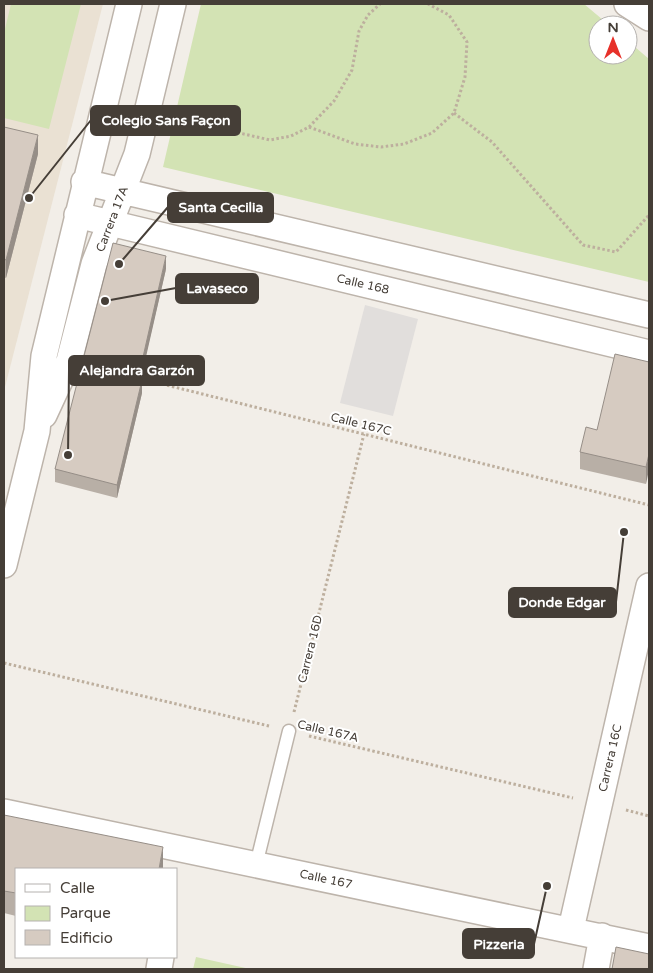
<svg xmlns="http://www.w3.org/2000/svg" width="653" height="973" font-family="'Varela Round',sans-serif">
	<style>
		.education { fill: #eae1d3 }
		.green { fill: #d3e3b4 }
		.parking { fill: #e1dedc }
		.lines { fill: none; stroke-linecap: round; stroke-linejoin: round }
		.lane-casing { stroke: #bdb4ab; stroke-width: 15 }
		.street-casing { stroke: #bdb4ab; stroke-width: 28 }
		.path { stroke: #bdaf9e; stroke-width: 3; stroke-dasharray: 2.5 2.5; stroke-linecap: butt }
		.lane { stroke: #fff; stroke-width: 12 }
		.street { stroke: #fff; stroke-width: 25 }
		.wall { fill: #b8afa6 }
		.shaded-wall { fill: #968e87 }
		.building { fill: #d6cbc1; stroke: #968e87 }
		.labels { text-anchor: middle; stroke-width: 4; stroke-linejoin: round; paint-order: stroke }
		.street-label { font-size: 12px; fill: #453e37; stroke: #fff }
		.leader { fill: none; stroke: #453e37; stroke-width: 2 }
		.callout-dot { fill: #453e37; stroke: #fff; stroke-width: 2 }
		.callout { fill: #453e37; stroke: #453e37; stroke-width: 2 }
		.callout-label { font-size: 14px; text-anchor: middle; font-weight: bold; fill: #fff }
	</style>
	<rect width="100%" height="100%" fill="#f2eee8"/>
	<path class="education" d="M 4,4 L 103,4 L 4,391 Z"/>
	<path class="green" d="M 11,4 L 81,4 L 49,129 L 4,118 L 4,33 Z
		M 201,4 L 584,4 L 609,25 L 598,25 L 598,55 L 628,55 L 628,41 L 649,59 L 649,282 L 163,167 Z
		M 196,957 L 250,969 L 193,969 Z"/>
	<path class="parking" d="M 365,305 L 418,319 L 393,416 L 340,403 Z"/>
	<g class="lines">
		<defs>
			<path id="lane" d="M 256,865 L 289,731"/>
			<path id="street" d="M 627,4 L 649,18
				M 84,182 L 649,315
				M 77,215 L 649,353
				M 44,415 L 69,361 L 94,264 L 137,154 L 173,4
				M 4,565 L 37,431 L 44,356 L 129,4
				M 4,812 L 649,947
				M 571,929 L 649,586
				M 159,969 L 161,957
				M 596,969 L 602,936"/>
		</defs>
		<use href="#lane" class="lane-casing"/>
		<use href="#street" class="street-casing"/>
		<path class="path" d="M 454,113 L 492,142 L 583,245 L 616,252 L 649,215
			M 174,118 L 270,140 L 291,136 L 309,127 L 334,101 L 352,70 L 359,31 L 368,15 L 380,4
			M 309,127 L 355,144 L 381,147 L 404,144 L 432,133 L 454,113 L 465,77 L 467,42 L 449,15 L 428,4
			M 138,378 L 649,505
			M 4,663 L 269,726
			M 294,712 L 364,434
			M 309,736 L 573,798
			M 626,810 L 649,816"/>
		<use href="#lane" class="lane"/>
		<use href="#street" class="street"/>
	</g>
	<path class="wall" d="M 4,127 L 38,154 L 6,278 L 4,277 Z
		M 166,269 L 140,380 L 142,393 L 117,498 L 55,482 L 55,469 Z
		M 649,362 L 646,484 L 580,469 L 580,452 Z
		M 4,815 L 163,869 L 16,869 L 16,916 L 4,913 Z"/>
	<path class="shaded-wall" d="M 38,135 L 38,154 L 6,278 L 6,260 Z
		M 166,256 L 166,269 L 138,392 L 138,379 Z
		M 142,380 L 142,393 L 117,498 L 117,485 Z
		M 649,454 L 649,470 L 646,484 L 646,467 Z
		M 163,847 L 163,869 L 159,869 Z"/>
	<path class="building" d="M 4,127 L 38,135 L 6,260 L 4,259 Z
		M 113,243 L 166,256 L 138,379 L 142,380 L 117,485 L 55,469 Z
		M 615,354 L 649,362 L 649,454 L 646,467 L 580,452 L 586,427 L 597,430 Z
		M 4,815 L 163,847 L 159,869 L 16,869 L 16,893 L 4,891 Z
		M 616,947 L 649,954 L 649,969 L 612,969 Z"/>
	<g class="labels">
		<g class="street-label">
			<text transform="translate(112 219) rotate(-69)" y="4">Carrera 17A</text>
			<text transform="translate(363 284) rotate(13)" y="4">Calle 168</text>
			<text transform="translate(361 424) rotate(14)" y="4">Calle 167C</text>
			<text transform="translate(310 649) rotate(-76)" y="4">Carrera 16D</text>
			<text transform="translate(328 731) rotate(13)" y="4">Calle 167A</text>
			<text transform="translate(610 758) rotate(-77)" y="4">Carrera 16C</text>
			<text transform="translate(326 879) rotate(12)" y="4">Calle 167</text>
		</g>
	</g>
	<path class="leader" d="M29 198L91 120M119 264L168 207M105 301L176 288M68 455L69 370M624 532L616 602M547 886L534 944"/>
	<g class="callout-dot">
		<circle cx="29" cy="198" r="5"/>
		<circle cx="119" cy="264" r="5"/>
		<circle cx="105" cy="301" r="5"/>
		<circle cx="68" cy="455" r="5"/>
		<circle cx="624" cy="532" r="5"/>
		<circle cx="547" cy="886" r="5"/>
	</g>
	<g class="callout">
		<rect x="91" y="106" width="149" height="29" rx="5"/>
		<rect x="168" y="193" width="105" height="29" rx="5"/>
		<rect x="176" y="274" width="82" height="29" rx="5"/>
		<rect x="69" y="356" width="135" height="29" rx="5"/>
		<rect x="509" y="588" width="107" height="29" rx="5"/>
		<rect x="463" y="929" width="71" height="29" rx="5"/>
	</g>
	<g class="callout-label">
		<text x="166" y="125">Colegio Sans Façon</text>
		<text x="221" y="212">Santa Cecilia</text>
		<text x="217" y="293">Lavaseco</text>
		<text x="137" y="375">Alejandra Garzón</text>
		<text x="562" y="607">Donde Edgar</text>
		<text x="499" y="949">Pizzeria</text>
	</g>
	<rect width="653" height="973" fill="none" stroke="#453e37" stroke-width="10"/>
	<rect x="15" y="868" width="162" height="90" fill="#ffffff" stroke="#b5b2af"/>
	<rect x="25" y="884" width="25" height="8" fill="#ffffff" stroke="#b5b2af"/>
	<text x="60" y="893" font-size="15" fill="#453e37">Calle</text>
	<rect x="25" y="906" width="25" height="15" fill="#d3e3b4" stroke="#b5b2af"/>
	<text x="60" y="918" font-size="15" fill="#453e37">Parque</text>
	<rect x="25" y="930" width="25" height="15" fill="#d6cbc1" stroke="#b5b2af"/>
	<text x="60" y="943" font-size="15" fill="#453e37">Edificio</text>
	<g transform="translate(613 40)"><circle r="24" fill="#ffffff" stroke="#b5b2af"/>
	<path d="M0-4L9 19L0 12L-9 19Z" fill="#e7312a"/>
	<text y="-8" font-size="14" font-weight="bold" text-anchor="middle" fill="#453e37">N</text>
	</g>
</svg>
